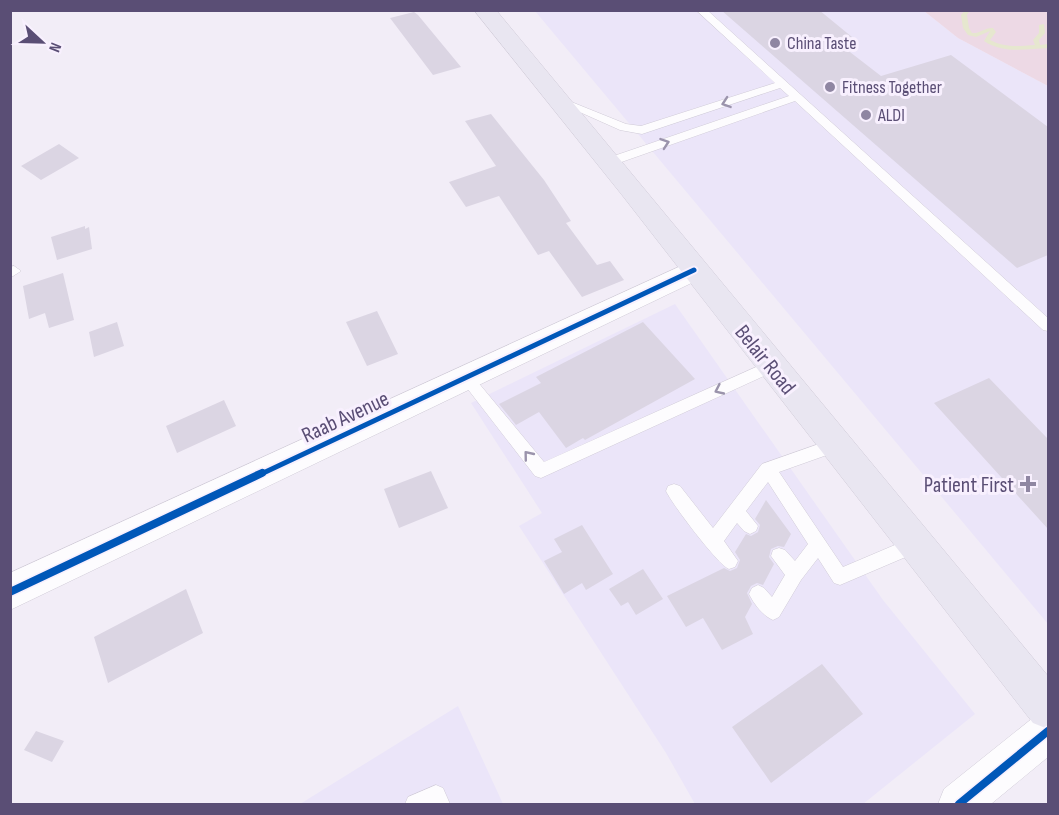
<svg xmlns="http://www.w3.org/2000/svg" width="1059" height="815" font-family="'Sofia Sans Condensed',sans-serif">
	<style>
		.commercial { fill: #ebe5f9 }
		.green { fill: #edd9e5 }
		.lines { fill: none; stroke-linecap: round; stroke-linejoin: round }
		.stream { fill: #e6e7cf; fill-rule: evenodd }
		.building { fill: #dbd5e3 }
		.lane-casing { stroke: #d0cbd7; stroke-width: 1 }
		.street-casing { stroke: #d0cbd7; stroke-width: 1 }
		.highway-casing { stroke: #d0cbd8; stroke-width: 1 }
		.lane { fill: #fdfcfe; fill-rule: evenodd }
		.street { fill: #fdfcfe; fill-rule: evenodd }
		.highway { fill: #e9e6f1; fill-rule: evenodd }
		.cycleway-far1-casing { stroke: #f8f0fe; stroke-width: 9 }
		.cycleway-casing { stroke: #f8f0fe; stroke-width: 11 }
		.cycleway-far1 { stroke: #0057b8; stroke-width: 5 }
		.cycleway { stroke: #0057b8; stroke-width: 8 }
		.oneway { stroke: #9b94ac }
		.poi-dot { fill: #8f86a2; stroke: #f8f0fe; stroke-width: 2 }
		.labels { text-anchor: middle; stroke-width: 6; stroke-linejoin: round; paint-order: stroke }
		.far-poi-label { font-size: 18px; fill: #5a4e75; stroke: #f8f0fe; text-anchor: start }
		.street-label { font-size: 22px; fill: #5a4e75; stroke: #f8f0fe }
		.poi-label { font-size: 22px; fill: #5a4e75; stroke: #f8f0fe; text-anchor: end }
	</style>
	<rect width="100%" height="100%" fill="#f2edf7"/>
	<path class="commercial" d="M 535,11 L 924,11 L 958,38 L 1048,86 L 1048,624 Z
		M 675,304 L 883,600 L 975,714 L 863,804 L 695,804 L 666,753 L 519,526 L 542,513 L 471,403 Z
		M 458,706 L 503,804 L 300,804 Z"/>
	<path class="green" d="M 924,11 L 1045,11 L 1048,13 L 1048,86 L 958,38 Z"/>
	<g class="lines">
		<path class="stream" d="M 965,10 L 970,10 L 967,15 L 969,28 L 972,33 C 979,34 986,27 993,28 L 996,32 L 990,40 C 1005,48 1019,46 1035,45 L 1033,40 L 1039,33 L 1039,25 L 1044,24 L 1045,33 L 1039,40 L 1040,45 L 1048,44 L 1048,48 C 1027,49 1003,54 984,41 L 990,31 L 976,37 L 968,35 L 963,28 L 961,15 Z"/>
	</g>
	<path class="building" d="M 721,10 L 819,10 L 852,37 L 837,42 L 881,76 L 951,55 L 1048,127 L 1048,255 L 1017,268 Z
		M 414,12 L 418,15 L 461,67 L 433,75 L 390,18 Z
		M 491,114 L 544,180 L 571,221 L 566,223 L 597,265 L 610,261 L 624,280 L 582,297 L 549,251 L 538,255 L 499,196 L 466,207 L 449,182 L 496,166 L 465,121 Z
		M 59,144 L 79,158 L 41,180 L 21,166 Z
		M 85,226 L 85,229 L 89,227 L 92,249 L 57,260 L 51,237 Z
		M 63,273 L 74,320 L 49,328 L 45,313 L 29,319 L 23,286 Z
		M 377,311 L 398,354 L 367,366 L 346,322 Z
		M 117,322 L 124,346 L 94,357 L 89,332 Z
		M 643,322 L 695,379 L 585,440 L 583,438 L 566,448 L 539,412 L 516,425 L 499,404 L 541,383 L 536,377 Z
		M 989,378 L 1048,439 L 1048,529 L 934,403 Z
		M 224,400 L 236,426 L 177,453 L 166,426 Z
		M 431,471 L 448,508 L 399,528 L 384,489 Z
		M 766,500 L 791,534 L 784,547 L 778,546 L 771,549 L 769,557 L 774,564 L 763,585 L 757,583 L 751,586 L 747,593 L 752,604 L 745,617 L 753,634 L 722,650 L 703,618 L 686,627 L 667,596 L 724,568 L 730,571 L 737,568 L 740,560 L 735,552 L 746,534 L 751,536 L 758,532 L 760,525 L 755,519 Z
		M 582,525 L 613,574 L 586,590 L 582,583 L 564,594 L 544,561 L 562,552 L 554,539 Z
		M 643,569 L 663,599 L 636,615 L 628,602 L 621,606 L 609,589 Z
		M 186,589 L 203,633 L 108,683 L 94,637 Z
		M 822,664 L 863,714 L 771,783 L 732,727 Z
		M 36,731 L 64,741 L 52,762 L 24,750 Z"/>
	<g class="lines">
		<defs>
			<path id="lane" d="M 696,10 L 707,10 L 1048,318 L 1048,331 L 1043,330 L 795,101 L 613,165 L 605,165 L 605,159 L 789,96 L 780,88 L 642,134 L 620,130 L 555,101 L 556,99 L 564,99 L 626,124 L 641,126 L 775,83 Z
				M 14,266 L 21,271 L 10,278 L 10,267 Z
				M 772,360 L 777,362 L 779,366 L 777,370 L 541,478 L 535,476 L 460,379 L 462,375 L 472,375 L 544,462 Z
				M 836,438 L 841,440 L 844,445 L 841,450 L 779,472 L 843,567 L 916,536 L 922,538 L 924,544 L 922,550 L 840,585 L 834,583 L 818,558 L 801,580 L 779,617 L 773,620 C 763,616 754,604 749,594 L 752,588 L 758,585 L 764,588 L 772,597 L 785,575 L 771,556 L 773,550 L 779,548 L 785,550 L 795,561 L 808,544 L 768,482 L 746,511 L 758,526 L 756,531 L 750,534 L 744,531 L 737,523 L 724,541 L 738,561 L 735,567 L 729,569 C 718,565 672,504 666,491 L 668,486 L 674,484 L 680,486 L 713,528 L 762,464 Z
				M 436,785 L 443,788 L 450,804 L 405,804 L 408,797 Z"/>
			<path id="street" d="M 694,260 L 704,263 L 708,270 L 704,277 L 10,610 L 10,573 Z
				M 1048,711 L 1048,757 L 991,804 L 938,804 L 944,789 L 1034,717 Z"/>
			<path id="highway" d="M 474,10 L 496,10 L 1048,676 L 1048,729 L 1033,723 L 622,195 Z"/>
		</defs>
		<use href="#lane" class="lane-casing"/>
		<use href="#street" class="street-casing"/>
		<use href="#highway" class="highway-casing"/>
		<use href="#lane" class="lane"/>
		<use href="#street" class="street"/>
		<use href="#highway" class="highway"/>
		<defs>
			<path id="cycleway-far1" d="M 259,475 L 694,270"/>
			<path id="cycleway" d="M 10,592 L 262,473
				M 959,804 L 1048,731"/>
		</defs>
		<use href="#cycleway-far1" class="cycleway-far1-casing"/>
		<use href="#cycleway" class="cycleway-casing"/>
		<use href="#cycleway-far1" class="cycleway-far1"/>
		<use href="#cycleway" class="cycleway"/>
	</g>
	<defs><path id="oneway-chevron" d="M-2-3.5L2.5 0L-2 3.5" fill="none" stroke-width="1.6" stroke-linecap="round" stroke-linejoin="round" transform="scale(1.5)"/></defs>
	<g class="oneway">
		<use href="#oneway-chevron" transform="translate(726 103) rotate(161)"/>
		<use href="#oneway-chevron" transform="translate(665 143) rotate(-19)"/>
		<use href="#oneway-chevron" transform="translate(719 390) rotate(155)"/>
		<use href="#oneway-chevron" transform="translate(528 455) rotate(-129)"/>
	</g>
	<g class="poi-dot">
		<circle cx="775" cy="43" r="6"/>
		<circle cx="830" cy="87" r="6"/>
		<circle cx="866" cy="115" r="6"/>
		<path d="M1025 475h6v6h6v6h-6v6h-6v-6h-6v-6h6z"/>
	</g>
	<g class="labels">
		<g class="far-poi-label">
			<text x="787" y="49">China Taste</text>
			<text x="842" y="93">Fitness Together</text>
			<text x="878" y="121">ALDI</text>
		</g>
		<g class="street-label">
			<text transform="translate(766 359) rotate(51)" y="8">Belair Road</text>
			<text transform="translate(345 416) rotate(-25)" y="8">Raab Avenue</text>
		</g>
		<g class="poi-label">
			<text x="1014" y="492">Patient First</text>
		</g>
	</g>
	<rect width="1059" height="815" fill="none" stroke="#5a4e75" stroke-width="24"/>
	<g transform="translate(42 42) rotate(112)" stroke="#f8f0fe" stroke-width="4.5" paint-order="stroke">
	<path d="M0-4.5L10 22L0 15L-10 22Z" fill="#5a4e75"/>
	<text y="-9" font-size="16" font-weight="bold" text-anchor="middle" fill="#5a4e75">N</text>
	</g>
</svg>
